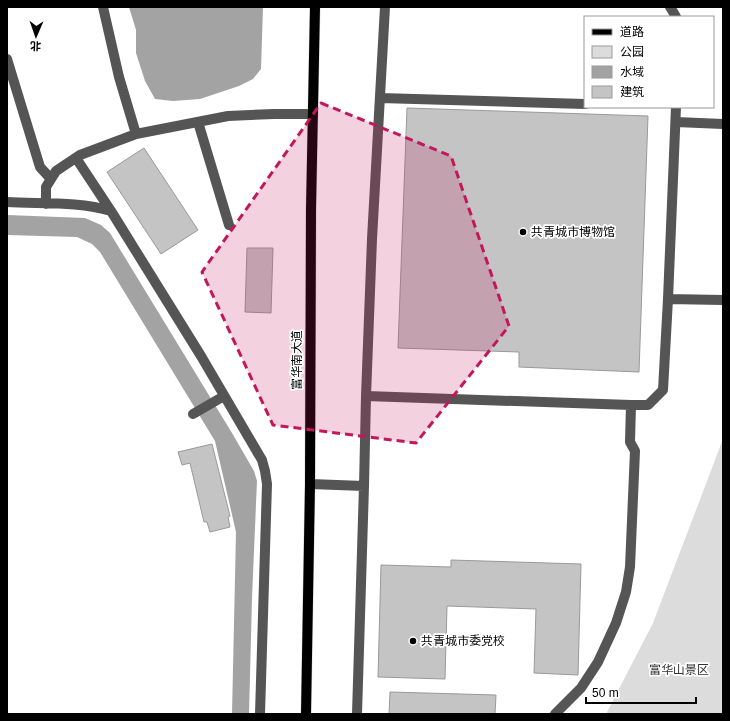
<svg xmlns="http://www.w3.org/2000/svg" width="730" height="721" font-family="Helvetica,'Noto Sans SC',sans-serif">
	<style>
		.green { fill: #dcdcdc }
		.water { fill: #a3a3a3 }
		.building { fill: #c4c4c4; stroke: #999 }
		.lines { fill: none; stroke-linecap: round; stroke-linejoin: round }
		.major-casing { stroke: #dbdbdb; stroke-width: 11 }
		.minor { stroke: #555; stroke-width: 10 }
		.major { stroke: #000; stroke-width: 10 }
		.marked { fill: #c2185b; fill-opacity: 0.2; stroke: #c2185b; stroke-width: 3; stroke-dasharray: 8 5; stroke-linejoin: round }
		.poi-dot { fill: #000; stroke: #fff; stroke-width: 1.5 }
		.labels { text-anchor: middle; stroke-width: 3.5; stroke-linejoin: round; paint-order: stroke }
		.poi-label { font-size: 12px; fill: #000; stroke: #fff; text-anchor: start }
		.street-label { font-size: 12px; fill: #000; stroke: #fff }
		.park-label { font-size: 12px; fill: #333; stroke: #fff }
	</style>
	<rect width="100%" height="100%" fill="#fff"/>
	<path class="green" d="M 723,439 L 723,714 L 606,714 L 653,623 Z"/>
	<path class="water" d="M 129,7 L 263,7 L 261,69 L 253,79 L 239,86 L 200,99 L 173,101 L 155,99 L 145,81 L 136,53 L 136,30 Z
		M 7,215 L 85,218 L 101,225 L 110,233 L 232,433 L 254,471 L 257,481 L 252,598 L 249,714 L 232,714 L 236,532 L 215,441 L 100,252 L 92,244 L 77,237 L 7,235 Z"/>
	<path class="building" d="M 407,108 L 648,116 L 639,372 L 519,367 L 519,352 L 398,348 Z
		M 144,148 L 198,230 L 161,254 L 107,172 Z
		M 247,248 L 273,248 L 271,313 L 245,312 Z
		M 212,444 L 230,516 L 228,517 L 230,527 L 210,532 L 207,522 L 204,522 L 190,463 L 182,465 L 178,452 Z
		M 451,560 L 581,564 L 578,675 L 534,673 L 536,609 L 447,606 L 445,679 L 378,677 L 381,565 L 451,567 Z
		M 390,692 L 496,695 L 495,714 L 389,714 Z"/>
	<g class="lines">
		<defs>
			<path id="major" d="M 306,714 L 310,484 L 311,209 L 315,7"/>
		</defs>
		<use href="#major" class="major-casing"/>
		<path class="minor" d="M 103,7 L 119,77 L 136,134
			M 670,7 L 672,10 L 676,17
			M 7,59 L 40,167 L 51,179
			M 380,98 L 585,104
			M 198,122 L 229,225
			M 676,122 L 723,124
			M 76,158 L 111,211
			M 7,202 C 40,204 79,201 111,211 L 201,356 L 262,460 L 265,471 L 267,484 L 260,714
			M 46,204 L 46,187 L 56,171 L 80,155 L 136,134 L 228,116 L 274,114 L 313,114
			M 668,299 L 723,300
			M 366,396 L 631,405
			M 193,414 L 224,396
			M 310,484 L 364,486 L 357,714
			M 364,486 L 366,396 L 372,239 L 385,7
			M 555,714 L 581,688 L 598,662 L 616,623 L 626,592 L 630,567 L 635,451 L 630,442 L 631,405 L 648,405 L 663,390 L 668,299 L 676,107"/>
		<use href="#major" class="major"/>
	</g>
	<path class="marked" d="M 321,103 L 451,156 L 509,326 L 416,443 L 273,425 L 202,272 Z"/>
	<g class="poi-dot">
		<circle cx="523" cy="232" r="4"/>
		<circle cx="413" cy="641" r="4"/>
	</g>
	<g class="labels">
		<g class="poi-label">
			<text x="531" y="236">共青城市博物馆</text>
			<text x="421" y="645">共青城市委党校</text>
		</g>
		<g class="street-label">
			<text transform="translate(297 360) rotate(-90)" y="4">富华南大道</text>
		</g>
		<g class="park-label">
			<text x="679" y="674">富华山景区</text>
		</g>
	</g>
	<rect width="730" height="721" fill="none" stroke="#000000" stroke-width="16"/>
	<rect x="584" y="16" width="130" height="92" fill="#ffffff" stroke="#999999"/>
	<rect x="592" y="29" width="20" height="6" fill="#000000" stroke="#999999"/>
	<text x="620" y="36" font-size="12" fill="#000000">道路</text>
	<rect x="592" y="46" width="20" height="12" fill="#dcdcdc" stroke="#999999"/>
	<text x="620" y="56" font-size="12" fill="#000000">公园</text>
	<rect x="592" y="66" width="20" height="12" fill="#a3a3a3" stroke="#999999"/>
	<text x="620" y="76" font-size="12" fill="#000000">水域</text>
	<rect x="592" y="86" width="20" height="12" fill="#c4c4c4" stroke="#999999"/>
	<text x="620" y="96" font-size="12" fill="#000000">建筑</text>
	<g transform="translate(36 36) rotate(182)" stroke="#ffffff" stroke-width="3" paint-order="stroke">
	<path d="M0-3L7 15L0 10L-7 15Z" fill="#000000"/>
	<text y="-6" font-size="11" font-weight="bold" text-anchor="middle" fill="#000000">北</text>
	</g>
	<path d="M586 697v6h110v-6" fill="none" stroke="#000000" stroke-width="2"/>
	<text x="592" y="697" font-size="12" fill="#000000" stroke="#ffffff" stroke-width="3" paint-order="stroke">50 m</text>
</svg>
